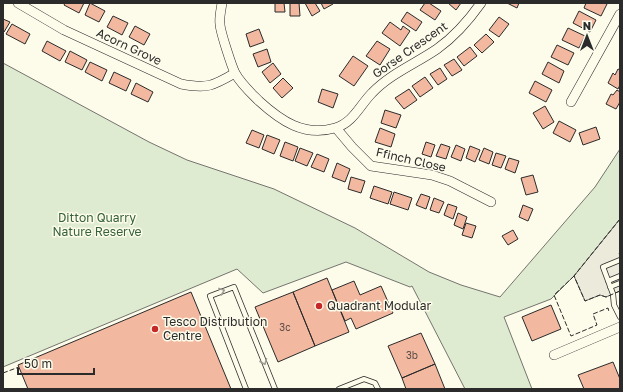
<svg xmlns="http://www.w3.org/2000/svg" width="623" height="392" font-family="'Golos Text',sans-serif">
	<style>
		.green { fill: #deebd1; stroke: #74746e }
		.parking { fill: #eceadb; stroke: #74746e }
		.building { fill: #f2b8a0; stroke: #2b2b2b }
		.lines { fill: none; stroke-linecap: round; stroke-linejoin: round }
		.lane-casing { stroke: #2b2b2b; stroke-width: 6 }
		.street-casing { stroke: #2b2b2b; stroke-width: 10 }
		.lane { stroke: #fdfbea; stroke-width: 4.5 }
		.street { stroke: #fdfbea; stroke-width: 9 }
		.fence { stroke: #2b2b2b; stroke-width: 1; stroke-dasharray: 5 2; stroke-linecap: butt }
		.oneway { stroke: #9e9d94 }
		.poi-dot { fill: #c62828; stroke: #fdfbea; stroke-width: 1.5 }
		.labels { text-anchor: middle; stroke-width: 3; stroke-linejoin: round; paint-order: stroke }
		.number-label { font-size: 10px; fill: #5d4e48 }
		.street-label { font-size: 12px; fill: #2b2b2b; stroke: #fdfbea }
		.park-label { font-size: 12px; fill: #34623c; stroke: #fdfbea }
		.poi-label { font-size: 12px; fill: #2b2b2b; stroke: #fdfbea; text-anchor: start }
	</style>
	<rect width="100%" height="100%" fill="#fdfbea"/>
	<path class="green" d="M 3,63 L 149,142 L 187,160 L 274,189 L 355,228 L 429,272 L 461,285 L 500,297 L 595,187 L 620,149 L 620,219 L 574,276 L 551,299 L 504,317 L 532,389 L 465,389 L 412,286 L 410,287 L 346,262 L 263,293 L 237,269 L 3,367 Z"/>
	<path class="parking" d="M 620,219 L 620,252 L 619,253 L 620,256 L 620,291 L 606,297 L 600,295 L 585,301 L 574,276 Z"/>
	<path class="building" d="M 65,3 L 84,3 L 79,13 L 64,5 Z
		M 90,3 L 105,11 L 99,22 L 85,15 Z
		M 275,3 L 284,3 L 285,12 L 275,12 Z
		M 290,3 L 299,3 L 300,16 L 290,16 Z
		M 305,3 L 315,3 L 320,11 L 312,16 Z
		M 321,3 L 332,3 L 333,4 L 324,9 Z
		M 425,3 L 429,3 L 441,11 L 435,20 L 420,10 Z
		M 448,3 L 461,3 L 456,10 Z
		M 507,3 L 519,3 L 517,8 Z
		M 586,3 L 604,3 L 607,4 L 601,16 L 584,8 Z
		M 579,11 L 596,20 L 590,32 L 573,23 Z
		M 407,12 L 422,22 L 416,31 L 401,21 Z
		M 113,16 L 128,23 L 122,35 L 107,27 Z
		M 499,17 L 509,24 L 499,37 L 489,30 Z
		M 3,19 L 10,22 L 4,32 L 3,31 Z
		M 390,22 L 401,30 L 403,26 L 410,31 L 400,46 L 382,33 Z
		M 12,24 L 30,34 L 25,44 L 6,34 Z
		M 135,26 L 150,34 L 144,45 L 129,37 Z
		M 568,28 L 585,36 L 579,48 L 562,40 Z
		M 259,29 L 264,42 L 250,47 L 246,34 Z
		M 486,34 L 494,42 L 482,53 L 474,45 Z
		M 47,41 L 66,51 L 60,61 L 42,51 Z
		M 377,41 L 390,49 L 380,65 L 366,56 Z
		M 557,45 L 574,53 L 568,65 L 551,57 Z
		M 470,47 L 477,56 L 464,66 L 457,57 Z
		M 267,49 L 271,62 L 258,67 L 253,54 Z
		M 70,51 L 87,60 L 82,70 L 65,62 Z
		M 353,56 L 368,66 L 354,86 L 339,76 Z
		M 454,59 L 462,70 L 452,76 L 444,65 Z
		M 90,62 L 107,70 L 102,81 L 85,72 Z
		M 548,62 L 564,71 L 559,83 L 542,74 Z
		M 273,63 L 281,74 L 270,83 L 262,72 Z
		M 440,68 L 447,79 L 438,85 L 430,74 Z
		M 618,69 L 620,70 L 620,85 L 618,89 L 608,83 L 613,73 L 615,75 Z
		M 114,72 L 131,80 L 126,91 L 109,83 Z
		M 425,77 L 433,88 L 420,97 L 412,86 Z
		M 283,78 L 293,88 L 282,98 L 273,88 Z
		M 535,81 L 552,90 L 546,102 L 529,93 Z
		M 136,83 L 153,92 L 148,102 L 131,94 Z
		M 322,89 L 338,94 L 333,108 L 318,102 Z
		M 409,89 L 417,100 L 404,109 L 395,98 Z
		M 617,90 L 620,92 L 620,102 L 616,109 L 606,104 L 611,94 L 613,95 Z
		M 545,106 L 554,122 L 543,129 L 533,113 Z
		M 385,110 L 401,115 L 396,128 L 381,123 Z
		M 559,121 L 576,130 L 570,142 L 553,133 Z
		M 596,127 L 600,139 L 583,145 L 579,133 Z
		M 380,128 L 395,134 L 391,147 L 375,142 Z
		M 252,130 L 264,135 L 259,148 L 246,143 Z
		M 267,135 L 280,140 L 274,154 L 262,149 Z
		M 285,142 L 298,147 L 293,161 L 280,156 Z
		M 426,142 L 435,145 L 431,157 L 422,154 Z
		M 441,144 L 450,147 L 446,159 L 436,156 Z
		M 456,145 L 465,149 L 461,161 L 451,157 Z
		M 470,146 L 480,150 L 475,162 L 466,158 Z
		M 300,148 L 313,153 L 307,166 L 295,161 Z
		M 484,148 L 493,152 L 489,164 L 479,160 Z
		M 496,153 L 506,156 L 501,168 L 492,165 Z
		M 317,154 L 329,159 L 324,172 L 311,167 Z
		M 509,158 L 519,161 L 515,173 L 505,169 Z
		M 337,163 L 350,169 L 345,182 L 332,177 Z
		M 533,175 L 538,192 L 526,195 L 521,178 Z
		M 351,177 L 365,181 L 361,193 L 348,189 Z
		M 374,186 L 392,192 L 388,204 L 370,198 Z
		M 394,192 L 412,198 L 408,210 L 390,204 Z
		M 421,194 L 430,197 L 426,209 L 416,205 Z
		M 434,198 L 444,202 L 439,213 L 430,210 Z
		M 448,204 L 457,207 L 453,219 L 444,215 Z
		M 523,205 L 533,209 L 528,221 L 519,217 Z
		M 458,213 L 467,217 L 463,229 L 454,225 Z
		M 466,223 L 476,226 L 472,238 L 462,235 Z
		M 513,230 L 518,239 L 508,245 L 502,236 Z
		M 327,278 L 349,332 L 315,346 L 293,292 Z
		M 354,281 L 360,295 L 381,286 L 393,313 L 356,329 L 351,318 L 345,321 L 332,290 Z
		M 191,292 L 231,389 L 28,389 L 18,365 Z
		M 293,292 L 315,346 L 278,362 L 255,307 Z
		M 551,305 L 561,329 L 532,341 L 522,317 Z
		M 421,333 L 435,364 L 402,378 L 388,346 Z
		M 613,362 L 620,379 L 620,389 L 584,389 L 578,375 Z
		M 435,364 L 445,389 L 406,389 L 402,378 Z"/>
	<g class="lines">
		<defs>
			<path id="lane" d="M 620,260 L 603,267 L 613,294 L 614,305 L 620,317
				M 608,281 L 620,276
				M 610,287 L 620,283
				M 246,389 L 210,296 L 234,287 L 275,389
				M 339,389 L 364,379 L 375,383 L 378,389"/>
			<path id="street" d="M 18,3 L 64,30 L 181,84 C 207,89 213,86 235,73
				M 222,3 C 221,10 219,18 220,24 C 220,31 232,67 235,73 C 241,84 251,93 259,101 C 281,121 304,137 335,128 C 353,123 360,105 372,93 C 390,74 415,64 437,49 C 454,37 469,20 481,3
				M 571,102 L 620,14
				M 336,128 L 352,147 L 371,166 L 432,175 L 450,181 L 491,202
				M 554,355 L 620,327"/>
		</defs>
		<use href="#lane" class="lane-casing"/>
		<use href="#street" class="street-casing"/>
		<use href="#lane" class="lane"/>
		<use href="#street" class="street"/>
		<path class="fence" d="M 620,219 L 574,276 L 585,301 L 600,295 L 606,297 L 620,291
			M 574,276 L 554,295 L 571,336 L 597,325 L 593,314 L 608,308 L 609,312
			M 3,373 L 19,367"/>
	</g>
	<defs><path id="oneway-chevron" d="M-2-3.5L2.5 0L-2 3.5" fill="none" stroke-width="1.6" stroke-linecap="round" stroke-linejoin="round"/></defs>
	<g class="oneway">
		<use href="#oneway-chevron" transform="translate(222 291) rotate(-20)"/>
		<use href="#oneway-chevron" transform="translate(264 362) rotate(68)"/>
	</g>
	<g class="poi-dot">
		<circle cx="319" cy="306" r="4"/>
		<circle cx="155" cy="329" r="4"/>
	</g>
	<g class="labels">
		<g class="number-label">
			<text x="285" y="331">3c</text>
			<text x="412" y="359">3b</text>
		</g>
		<g class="street-label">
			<text transform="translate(129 47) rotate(25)" y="4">Acorn Grove</text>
			<text transform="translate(410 50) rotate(-35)" y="4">Gorse Crescent</text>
			<text transform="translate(411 160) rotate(13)" y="4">Ffinch Close</text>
		</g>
		<g class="park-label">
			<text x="97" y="222">Ditton Quarry<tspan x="97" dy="14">Nature Reserve</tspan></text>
		</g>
		<g class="poi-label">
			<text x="327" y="310">Quadrant Modular</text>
			<text x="163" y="326">Tesco Distribution<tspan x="163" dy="14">Centre</tspan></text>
		</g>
	</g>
	<rect width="623" height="392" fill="none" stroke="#2b2b2b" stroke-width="8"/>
	<g transform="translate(587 36)" stroke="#fdfbea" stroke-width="3" paint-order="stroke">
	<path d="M0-3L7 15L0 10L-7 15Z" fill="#2b2b2b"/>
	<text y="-6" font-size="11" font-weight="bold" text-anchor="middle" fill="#2b2b2b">N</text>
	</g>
	<path d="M18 368v6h76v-6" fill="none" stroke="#2b2b2b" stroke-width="2"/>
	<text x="24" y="368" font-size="12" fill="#2b2b2b" stroke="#fdfbea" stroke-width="3" paint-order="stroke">50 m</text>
</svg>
